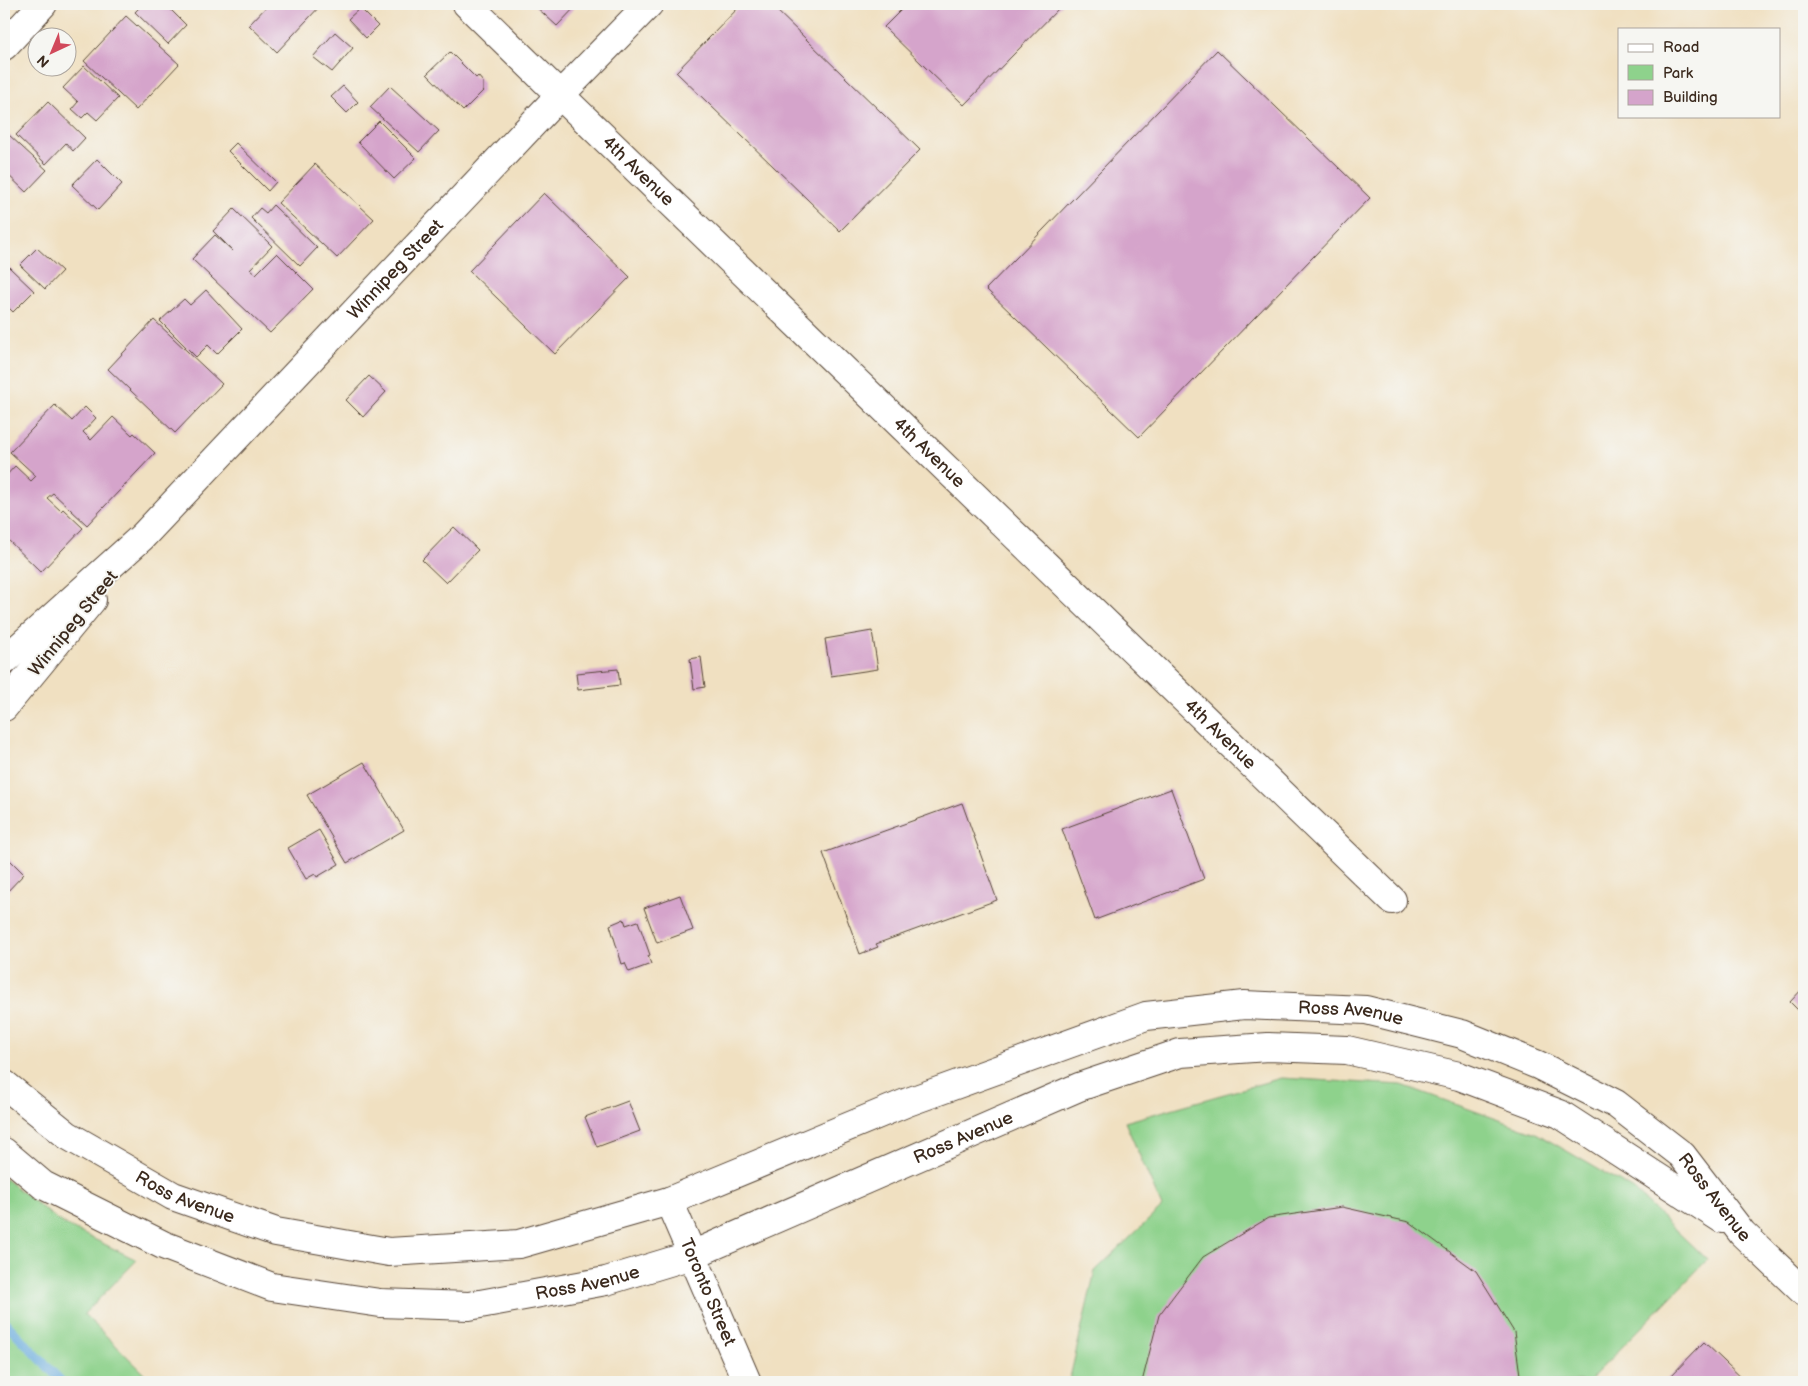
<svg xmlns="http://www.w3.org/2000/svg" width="1808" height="1386" font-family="'Balsamiq Sans',sans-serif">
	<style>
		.green { fill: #8ed28c; stroke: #647e55 }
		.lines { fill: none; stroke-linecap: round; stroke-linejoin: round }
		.stream { stroke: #68abdd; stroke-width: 9 }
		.building { fill: #d5a4cb }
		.minor-casing { stroke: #564536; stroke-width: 30 }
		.tertiary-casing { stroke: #564536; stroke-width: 30 }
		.secondary-casing { stroke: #564536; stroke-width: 30 }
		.minor { stroke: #fff; stroke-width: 28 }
		.tertiary { stroke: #fff; stroke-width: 28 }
		.secondary { stroke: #fff; stroke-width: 28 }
		.labels { text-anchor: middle; stroke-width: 4; stroke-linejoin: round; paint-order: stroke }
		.street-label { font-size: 18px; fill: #3b2a1e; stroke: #f6f6f2 }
	</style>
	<rect width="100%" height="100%" fill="#f6f6f2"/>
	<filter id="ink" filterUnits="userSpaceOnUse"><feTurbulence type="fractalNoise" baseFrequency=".02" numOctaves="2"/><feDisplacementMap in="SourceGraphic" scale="10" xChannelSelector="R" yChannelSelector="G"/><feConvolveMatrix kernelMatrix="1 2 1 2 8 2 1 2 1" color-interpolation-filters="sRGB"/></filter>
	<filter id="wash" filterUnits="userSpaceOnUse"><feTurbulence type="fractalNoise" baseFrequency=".0096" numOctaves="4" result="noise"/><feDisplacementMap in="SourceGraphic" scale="20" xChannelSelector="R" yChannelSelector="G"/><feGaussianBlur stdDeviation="1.12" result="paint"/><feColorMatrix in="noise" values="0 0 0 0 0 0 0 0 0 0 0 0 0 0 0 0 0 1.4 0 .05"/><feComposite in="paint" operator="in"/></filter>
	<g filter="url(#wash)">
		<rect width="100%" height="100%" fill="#f0e0c1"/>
		<path class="green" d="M 1281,1078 L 1402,1085 L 1536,1133 L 1634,1190 L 1707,1260 L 1588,1382 L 1069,1382 L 1095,1271 L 1162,1207 L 1125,1122 Z
			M 4,1178 L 63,1224 L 137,1260 L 84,1314 L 153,1382 L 4,1382 Z"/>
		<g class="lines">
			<path class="stream" d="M 4,1321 L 62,1382"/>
		</g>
		<g id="blocks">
			<path class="building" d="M 143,4 L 165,4 L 186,25 L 168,44 L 135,12 Z
				M 269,4 L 322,4 L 277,52 L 249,25 Z
				M 533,4 L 578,4 L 557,26 Z
				M 742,4 L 770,4 L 920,150 L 840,231 L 676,72 Z
				M 907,4 L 1063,4 L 964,105 L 884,27 Z
				M 360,8 L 378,26 L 366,38 L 348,19 Z
				M 126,16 L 179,64 L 136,110 L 84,61 Z
				M 335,32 L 353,48 L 332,72 L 313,57 Z
				M 1217,50 L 1370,198 L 1139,437 L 986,289 Z
				M 450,52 L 476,78 L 478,76 L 483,82 L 483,91 L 463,111 L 427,74 Z
				M 84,66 L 118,98 L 97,120 L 88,112 L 82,118 L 72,109 L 78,102 L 63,88 Z
				M 343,86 L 358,102 L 347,113 L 331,97 Z
				M 390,86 L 439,131 L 419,152 L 370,107 Z
				M 48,102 L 85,138 L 73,151 L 66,143 L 46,164 L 16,135 Z
				M 379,121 L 416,158 L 394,179 L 358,142 Z
				M 9,135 L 47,170 L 26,192 L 4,171 L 4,141 Z
				M 236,143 L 276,182 L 268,191 L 228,151 Z
				M 97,159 L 122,184 L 98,210 L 72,185 Z
				M 315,164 L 374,219 L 337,258 L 278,203 Z
				M 544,193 L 630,277 L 555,354 L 469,271 Z
				M 273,205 L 317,248 L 300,266 L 251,218 L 260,208 L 266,213 Z
				M 234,209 L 272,246 L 250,269 L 256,274 L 277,253 L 313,289 L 270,333 L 192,259 L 215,235 L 233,251 L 213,231 Z
				M 37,248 L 62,271 L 45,289 L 20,265 Z
				M 9,267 L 34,291 L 13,312 L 4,303 L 4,273 Z
				M 206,290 L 242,329 L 217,354 L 208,345 L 196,357 L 160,321 L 184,299 L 190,305 Z
				M 154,320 L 222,384 L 175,433 L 108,369 Z
				M 369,376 L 386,392 L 363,417 L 346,400 Z
				M 55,405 L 72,421 L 85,407 L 96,418 L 83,432 L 91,440 L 113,417 L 132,435 L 134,433 L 155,453 L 87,525 L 53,493 L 47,498 L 61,511 L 63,509 L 83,528 L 41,572 L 4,536 L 4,478 L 15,466 L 31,481 L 36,476 L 10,452 Z
				M 454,527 L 478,550 L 446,583 L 422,560 Z
				M 872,631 L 878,669 L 831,676 L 825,639 Z
				M 701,657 L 705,687 L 694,689 L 690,659 Z
				M 618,669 L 620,685 L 578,690 L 576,673 Z
				M 364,762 L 404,830 L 347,863 L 307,795 Z
				M 1171,789 L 1204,879 L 1095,920 L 1062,829 Z
				M 962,803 L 997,900 L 876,944 L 878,947 L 860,954 L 823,853 Z
				M 319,830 L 339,864 L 317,877 L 315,874 L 306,879 L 288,848 Z
				M 4,854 L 24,874 L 4,895 Z
				M 680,895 L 693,930 L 657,943 L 644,908 Z
				M 624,919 L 626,925 L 638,921 L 650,955 L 648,956 L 651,964 L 629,972 L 625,963 L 622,964 L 610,925 Z
				M 1804,987 L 1804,1016 L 1790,1002 Z
				M 628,1101 L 640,1131 L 597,1147 L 585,1117 Z
				M 1342,1207 L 1409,1222 L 1476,1271 L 1514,1332 L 1521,1382 L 1142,1382 L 1159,1315 L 1203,1257 L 1268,1218 Z
				M 1704,1342 L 1746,1382 L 1665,1382 Z"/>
		</g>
	</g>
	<g filter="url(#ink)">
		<use href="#blocks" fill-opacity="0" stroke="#564536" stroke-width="1"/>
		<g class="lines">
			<defs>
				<g id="minor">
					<path d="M 4,46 L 43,4"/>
					<path id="s1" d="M 560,95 L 1392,900"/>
					<path id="s2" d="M 669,1201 L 747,1382"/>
				</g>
				<path id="tertiary" d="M 467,4 L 560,95"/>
				<g id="secondary">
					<path id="s3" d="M 4,661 L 142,537 L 560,95 L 649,4"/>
					<path d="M 4,707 L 92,600"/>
					<path id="s4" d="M 4,1084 L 67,1135 L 173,1196 L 276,1232 L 389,1252 L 519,1244 L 669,1201 L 908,1102 L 1146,1016 L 1244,1005 L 1366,1010 L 1462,1034 L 1538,1065 L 1616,1104 L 1682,1155 L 1742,1233 L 1804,1292"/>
					<path id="s5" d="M 4,1152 L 43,1185 L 163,1245 L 272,1287 L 380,1303 L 469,1306 L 606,1281 L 692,1255 L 1079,1087 L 1180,1053 L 1268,1047 L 1347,1050 L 1459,1076 L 1560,1114 L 1722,1219"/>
				</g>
			</defs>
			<use href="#minor" class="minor-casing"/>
			<use href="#tertiary" class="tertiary-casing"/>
			<use href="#secondary" class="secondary-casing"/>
			<use href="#minor" class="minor"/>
			<use href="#tertiary" class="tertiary"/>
			<use href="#secondary" class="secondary"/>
		</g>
	</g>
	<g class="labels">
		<g class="street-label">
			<text dy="6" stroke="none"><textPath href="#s1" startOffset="109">4th Avenue</textPath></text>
			<text dy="6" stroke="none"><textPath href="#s3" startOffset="554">Winnipeg Street</textPath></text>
			<text dy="6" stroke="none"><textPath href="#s1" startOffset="514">4th Avenue</textPath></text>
			<text transform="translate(73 623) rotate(-51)" y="6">Winnipeg Street</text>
			<text dy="6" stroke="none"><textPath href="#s1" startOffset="919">4th Avenue</textPath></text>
			<text dy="6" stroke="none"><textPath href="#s4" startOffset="1431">Ross Avenue</textPath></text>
			<text dy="6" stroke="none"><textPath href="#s5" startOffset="1025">Ross Avenue</textPath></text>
			<text dy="6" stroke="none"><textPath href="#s4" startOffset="1851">Ross Avenue</textPath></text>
			<text dy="6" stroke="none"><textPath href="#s4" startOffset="215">Ross Avenue</textPath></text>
			<text dy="6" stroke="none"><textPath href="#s5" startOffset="621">Ross Avenue</textPath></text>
			<text dy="6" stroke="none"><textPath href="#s2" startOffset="99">Toronto Street</textPath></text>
		</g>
	</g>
	<rect width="1808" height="1386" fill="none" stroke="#f6f6f2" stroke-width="20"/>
	<rect x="1618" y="28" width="162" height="90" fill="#f6f6f2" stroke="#aba49d"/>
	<rect x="1628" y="44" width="25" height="8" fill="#ffffff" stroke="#aba49d"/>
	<text x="1663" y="52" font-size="15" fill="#3b2a1e">Road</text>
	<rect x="1628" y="65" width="25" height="15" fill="#8ed28c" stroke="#aba49d"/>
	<text x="1663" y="78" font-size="15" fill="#3b2a1e">Park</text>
	<rect x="1628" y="90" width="25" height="15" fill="#d5a4cb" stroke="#aba49d"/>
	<text x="1663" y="102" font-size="15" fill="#3b2a1e">Building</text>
	<g transform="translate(52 52) rotate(224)"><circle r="24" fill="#f6f6f2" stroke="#aba49d"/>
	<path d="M0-4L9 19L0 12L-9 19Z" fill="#d1495b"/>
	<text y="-8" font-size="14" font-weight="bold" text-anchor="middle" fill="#3b2a1e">N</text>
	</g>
</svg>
